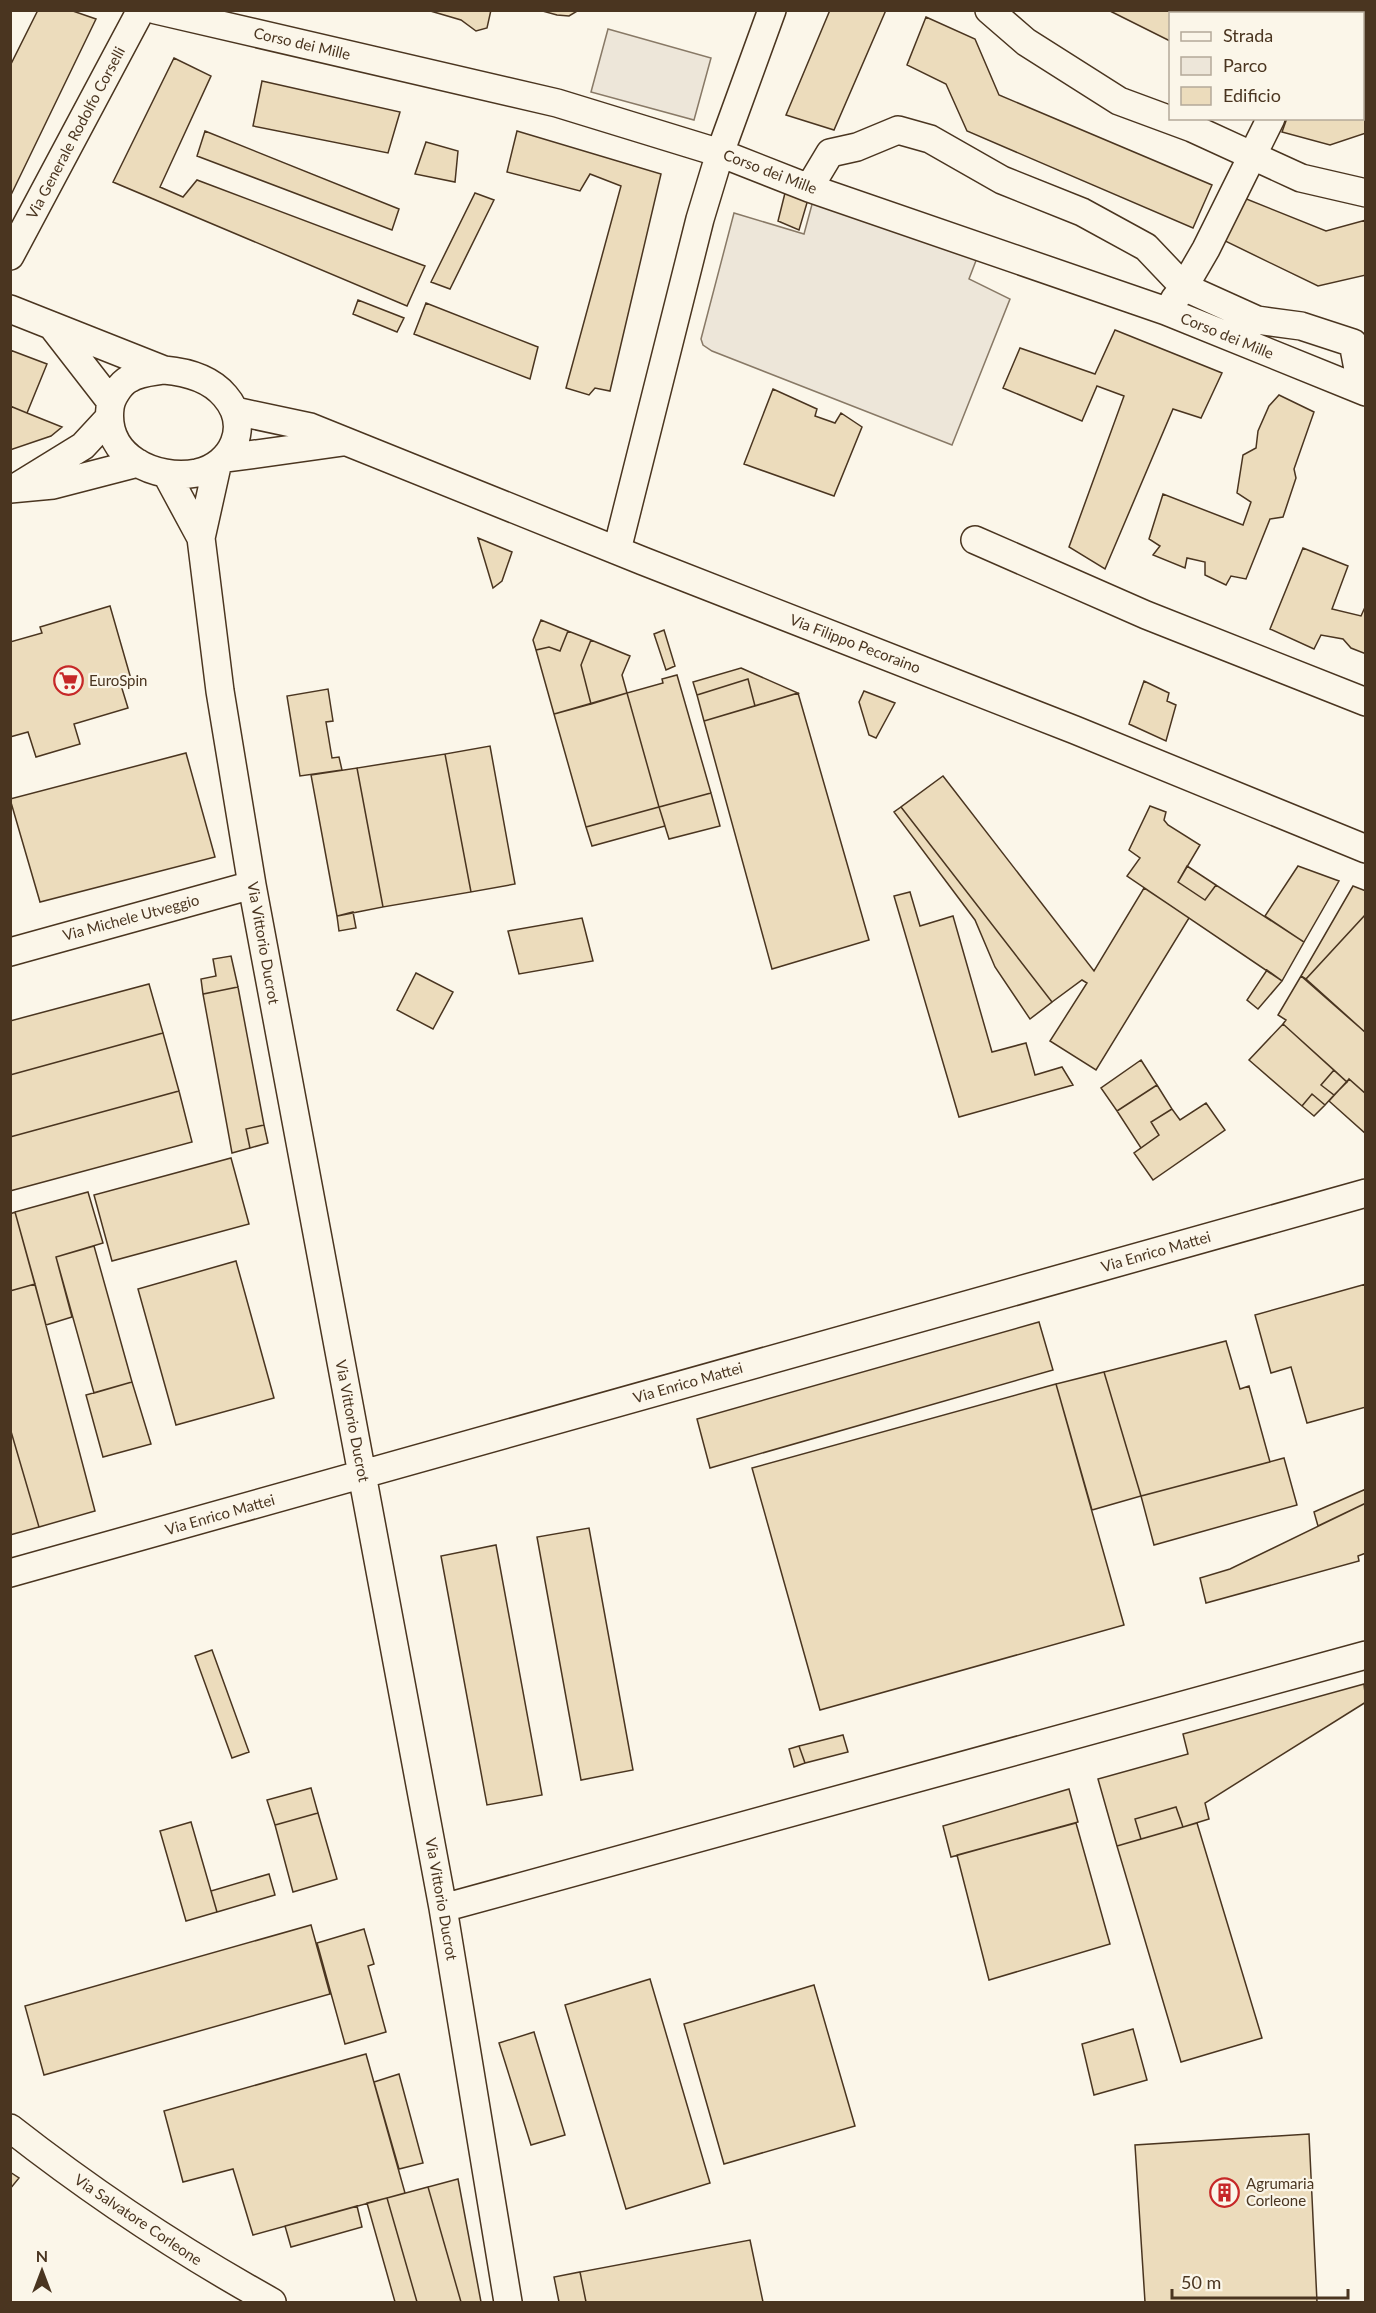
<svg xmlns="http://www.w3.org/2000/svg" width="1376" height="2313" font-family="Lato,sans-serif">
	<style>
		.green { fill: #ede6d9; stroke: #887966; stroke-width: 1.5 }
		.building { fill: #ecdcbc; stroke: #4a3520; stroke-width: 1.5 }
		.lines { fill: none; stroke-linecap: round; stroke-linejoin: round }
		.minor-casing { stroke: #4a3520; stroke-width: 30 }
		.minor { stroke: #fbf6e9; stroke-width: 27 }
		.labels { text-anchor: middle; stroke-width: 4.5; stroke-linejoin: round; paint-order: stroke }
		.street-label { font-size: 15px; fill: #4a3520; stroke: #fbf6e9 }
		.poi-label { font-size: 15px; fill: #4a3520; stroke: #fbf6e9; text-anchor: start }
	</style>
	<rect width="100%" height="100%" fill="#fbf6e9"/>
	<path class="green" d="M 608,29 L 711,58 L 694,120 L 591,92 Z
		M 814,197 L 977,258 L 969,279 L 1010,299 L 952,445 L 712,351 L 703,345 L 701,339 L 734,213 L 804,234 Z"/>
	<path class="building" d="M 38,10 L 70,10 L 96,19 L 10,197 L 10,66 Z
		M 427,10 L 491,10 L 487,28 L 476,31 L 461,20 Z
		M 539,10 L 579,10 L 569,16 L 557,15 Z
		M 830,10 L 886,10 L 834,130 L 786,115 Z
		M 1108,10 L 1210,10 L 1211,14 L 1170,14 L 1170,41 Z
		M 926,17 L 975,39 L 999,95 L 1212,185 L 1193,228 L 967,131 L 946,84 L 907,65 Z
		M 174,58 L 211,76 L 160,187 L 183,197 L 197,180 L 425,266 L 407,306 L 113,182 Z
		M 262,81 L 400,112 L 388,153 L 253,126 Z
		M 1366,93 L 1366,133 L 1330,145 L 1282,132 L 1287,118 L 1362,118 L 1362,94 Z
		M 205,131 L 399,209 L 392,230 L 197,156 Z
		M 517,131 L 661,174 L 610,391 L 595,388 L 589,395 L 566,388 L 621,186 L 590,174 L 580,191 L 507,172 Z
		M 426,142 L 458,151 L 455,182 L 415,174 Z
		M 786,189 L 809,196 L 799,230 L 778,221 Z
		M 475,193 L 494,200 L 450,289 L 431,282 Z
		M 1239,196 L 1326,231 L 1366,220 L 1366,275 L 1318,286 L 1221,239 Z
		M 358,300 L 404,318 L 397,332 L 353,314 Z
		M 426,303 L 538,347 L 530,379 L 414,334 Z
		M 1115,330 L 1222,373 L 1201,418 L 1173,409 L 1105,569 L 1069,547 L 1124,396 L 1097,386 L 1082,421 L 1003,388 L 1020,348 L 1095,374 Z
		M 10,350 L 47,364 L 27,413 L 10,406 Z
		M 773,389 L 817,409 L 815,416 L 835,423 L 841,413 L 862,427 L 834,496 L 744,464 Z
		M 1279,395 L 1314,412 L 1294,469 L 1296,478 L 1283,517 L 1270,519 L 1246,579 L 1231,576 L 1226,585 L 1205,575 L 1205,562 L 1187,558 L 1185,568 L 1153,555 L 1160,546 L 1149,539 L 1163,494 L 1243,525 L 1251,502 L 1237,493 L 1243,455 L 1256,448 L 1258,431 L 1269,406 Z
		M 10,406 L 27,413 L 62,427 L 51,436 L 10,450 Z
		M 478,538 L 512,552 L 502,581 L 493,588 Z
		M 1303,548 L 1348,566 L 1332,609 L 1361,616 L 1366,605 L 1366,654 L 1351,648 L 1343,639 L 1321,635 L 1314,649 L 1270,629 Z
		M 110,606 L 131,679 L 120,682 L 128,708 L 74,724 L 80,744 L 36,757 L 28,732 L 10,737 L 10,642 L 42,633 L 40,627 Z
		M 541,620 L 568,631 L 560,651 L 549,647 L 536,650 L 533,640 Z
		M 664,630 L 675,666 L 666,670 L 654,634 Z
		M 568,631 L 591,640 L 581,665 L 591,704 L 554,714 L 536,650 L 549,647 L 560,651 Z
		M 591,640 L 630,656 L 622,675 L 627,693 L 591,704 L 581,665 Z
		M 741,668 L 798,693 L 755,706 L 748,679 L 697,695 L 693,682 Z
		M 677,675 L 711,793 L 659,807 L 627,693 L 663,683 L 662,679 Z
		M 748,679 L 755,706 L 704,721 L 697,695 Z
		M 1144,681 L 1169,693 L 1167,701 L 1176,705 L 1166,741 L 1129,724 Z
		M 328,689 L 333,721 L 326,722 L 332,758 L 339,757 L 342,770 L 300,776 L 287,696 Z
		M 864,691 L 895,703 L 876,738 L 869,735 L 859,702 Z
		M 627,693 L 659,807 L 586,827 L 554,714 Z
		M 798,693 L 869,940 L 772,969 L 704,721 Z
		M 490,746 L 515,884 L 471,892 L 445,754 Z
		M 186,753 L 215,857 L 40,902 L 10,799 Z
		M 445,754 L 471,892 L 383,907 L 357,768 Z
		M 357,768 L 383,907 L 337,916 L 311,775 Z
		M 943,776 L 1094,971 L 1144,888 L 1189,918 L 1096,1070 L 1050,1041 L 1087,983 L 1082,980 L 1052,1002 L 901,807 Z
		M 711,793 L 720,826 L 669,839 L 659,807 Z
		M 1150,806 L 1166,812 L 1164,820 L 1168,825 L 1200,845 L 1178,882 L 1205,900 L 1216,885 L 1304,942 L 1282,981 L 1127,876 L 1140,858 L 1129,850 Z
		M 659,807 L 665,826 L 592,846 L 586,827 Z
		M 901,807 L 1052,1002 L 1030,1019 L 995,967 L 975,920 L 894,812 Z
		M 1187,866 L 1216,885 L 1205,900 L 1178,882 Z
		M 1298,866 L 1339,881 L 1304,942 L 1265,916 Z
		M 1353,886 L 1366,891 L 1366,914 L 1306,979 L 1301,976 Z
		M 910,892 L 920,926 L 953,916 L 992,1052 L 1026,1043 L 1035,1075 L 1062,1067 L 1073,1085 L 959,1117 L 894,896 Z
		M 353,912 L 356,928 L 339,931 L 337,916 Z
		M 1366,914 L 1366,1033 L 1306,979 Z
		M 582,918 L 593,961 L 519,974 L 508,931 Z
		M 231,956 L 238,987 L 203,994 L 201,979 L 216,976 L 213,959 Z
		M 1267,970 L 1282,981 L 1258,1009 L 1247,1000 Z
		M 416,973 L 453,992 L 433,1029 L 397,1010 Z
		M 1301,976 L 1366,1033 L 1366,1094 L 1349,1079 L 1347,1082 L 1283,1024 L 1286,1020 L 1278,1015 Z
		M 149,984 L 163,1033 L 10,1075 L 10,1021 Z
		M 238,987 L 264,1125 L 246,1129 L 250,1148 L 232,1153 L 203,994 Z
		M 1283,1024 L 1334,1070 L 1321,1085 L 1334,1095 L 1325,1105 L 1312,1094 L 1302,1106 L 1249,1060 Z
		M 163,1033 L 179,1091 L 10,1137 L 10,1075 Z
		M 1141,1060 L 1157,1085 L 1117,1111 L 1101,1088 Z
		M 1334,1070 L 1347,1082 L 1334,1095 L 1321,1085 Z
		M 1349,1079 L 1366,1094 L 1366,1134 L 1329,1101 Z
		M 1157,1085 L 1172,1109 L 1151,1122 L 1159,1135 L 1141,1148 L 1117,1111 Z
		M 179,1091 L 192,1142 L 10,1191 L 10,1137 Z
		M 1312,1094 L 1325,1105 L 1314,1116 L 1302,1106 Z
		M 1206,1103 L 1225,1130 L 1153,1180 L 1134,1153 L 1159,1135 L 1151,1122 L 1172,1109 L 1180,1120 Z
		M 264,1125 L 268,1143 L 250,1148 L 246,1129 Z
		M 231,1158 L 249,1224 L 112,1261 L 94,1195 Z
		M 88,1192 L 103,1243 L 56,1257 L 72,1317 L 46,1325 L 15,1212 Z
		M 15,1212 L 35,1284 L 10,1291 L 10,1214 Z
		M 94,1246 L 132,1382 L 94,1393 L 56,1257 Z
		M 236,1261 L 274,1398 L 176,1425 L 138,1289 Z
		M 35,1284 L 95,1511 L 39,1527 L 10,1428 L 10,1291 Z
		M 1366,1284 L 1366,1407 L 1307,1423 L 1291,1367 L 1271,1373 L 1255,1315 Z
		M 1039,1322 L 1053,1370 L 710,1468 L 697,1419 Z
		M 1226,1341 L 1240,1389 L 1249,1386 L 1270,1462 L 1141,1496 L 1104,1372 Z
		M 1104,1372 L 1141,1496 L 1092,1510 L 1056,1384 Z
		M 132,1382 L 151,1444 L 103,1457 L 86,1395 Z
		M 1056,1384 L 1124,1625 L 820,1710 L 752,1468 Z
		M 10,1428 L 39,1527 L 10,1535 Z
		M 1284,1458 L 1297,1505 L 1154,1545 L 1141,1496 Z
		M 1366,1489 L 1366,1503 L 1318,1526 L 1314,1512 Z
		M 1366,1503 L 1366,1553 L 1358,1556 L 1359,1561 L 1206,1603 L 1200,1578 L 1230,1569 Z
		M 589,1528 L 633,1770 L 581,1780 L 537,1537 Z
		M 496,1545 L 542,1795 L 487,1805 L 441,1556 Z
		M 212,1650 L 249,1752 L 232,1758 L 195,1656 Z
		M 1364,1684 L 1366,1702 L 1205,1803 L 1209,1819 L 1183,1827 L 1176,1807 L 1135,1819 L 1141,1839 L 1117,1846 L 1098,1779 L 1188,1754 L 1183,1734 Z
		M 843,1735 L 848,1752 L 805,1763 L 799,1746 Z
		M 799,1746 L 805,1763 L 794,1767 L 789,1749 Z
		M 311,1788 L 318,1813 L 275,1825 L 267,1800 Z
		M 1069,1789 L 1078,1822 L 951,1857 L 943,1826 Z
		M 1176,1807 L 1183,1827 L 1141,1839 L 1135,1819 Z
		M 318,1813 L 337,1879 L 293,1892 L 275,1825 Z
		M 191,1822 L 217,1912 L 186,1921 L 160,1831 Z
		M 1076,1823 L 1110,1944 L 989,1980 L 957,1855 Z
		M 1197,1823 L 1262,2038 L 1181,2062 L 1117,1846 Z
		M 269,1874 L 275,1895 L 217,1912 L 211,1891 Z
		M 311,1925 L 330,1994 L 44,2075 L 25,2006 Z
		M 364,1929 L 374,1964 L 368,1966 L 386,2032 L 345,2044 L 317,1943 Z
		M 650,1979 L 710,2183 L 626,2209 L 565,2005 Z
		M 814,1985 L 855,2126 L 724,2164 L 684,2024 Z
		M 1133,2029 L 1147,2080 L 1094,2095 L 1082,2044 Z
		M 534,2032 L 565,2135 L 531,2145 L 499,2043 Z
		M 366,2054 L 405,2193 L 253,2235 L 233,2169 L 183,2182 L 164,2111 Z
		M 399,2074 L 423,2163 L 399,2169 L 374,2082 Z
		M 1309,2134 L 1317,2302 L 1145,2302 L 1135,2145 Z
		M 10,2172 L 19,2178 L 10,2189 Z
		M 458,2179 L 481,2302 L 461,2302 L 428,2187 Z
		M 428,2187 L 461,2302 L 417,2302 L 387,2198 Z
		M 387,2198 L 417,2302 L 395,2302 L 367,2203 Z
		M 357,2206 L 362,2227 L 291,2247 L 285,2226 Z
		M 750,2240 L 763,2302 L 586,2302 L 580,2272 Z
		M 580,2272 L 586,2302 L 559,2302 L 554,2277 Z"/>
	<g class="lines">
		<defs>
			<path id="minor" d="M 156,10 L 557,103 L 720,153 L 809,188 L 1166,311 L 1366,392
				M 989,10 L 1026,42 L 1119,101 L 1192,128 L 1301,178 L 1366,193
				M 1342,10 L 1349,14
				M 1310,14 L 1312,10
				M 809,188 L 830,153 L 857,147 L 898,130 L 930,139 L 1002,180 L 1082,212 L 1146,247 L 1184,287 L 1257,320 L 1301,326 L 1353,343 L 1362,390
				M 10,256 L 141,10
				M 1174,300 L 1184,287 L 1206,249 L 1271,118
				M 10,309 L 164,370
				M 52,326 L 111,402
				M 164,370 C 187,372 210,378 225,396 C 251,426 233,465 197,473 C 156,481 104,457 110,408 C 111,398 120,384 129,379 C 140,372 152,372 164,370 Z
				M 235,411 L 310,427 L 643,561 L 1075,730 L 1366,849
				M 227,458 L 343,442
				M 217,466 L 201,538 L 220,691 L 252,885 L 443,1908 L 508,2302
				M 167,475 L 201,538
				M 18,486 L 83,446 L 108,419
				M 10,489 L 53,485 L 138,463
				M 975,540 L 1146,615 L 1366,702
				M 617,550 L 700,219 L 720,153 L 772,10
				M 10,952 L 252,885
				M 10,1573 L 1366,1193
				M 443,1908 L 1366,1655
				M 10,2128 C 93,2193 180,2251 272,2302"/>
		</defs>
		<use href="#minor" class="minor-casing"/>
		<use href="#minor" class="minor"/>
	</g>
	<defs>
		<symbol id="supermarket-ring" viewBox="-11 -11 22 22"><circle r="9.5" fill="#fbf6e9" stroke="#c62828" stroke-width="1.5"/><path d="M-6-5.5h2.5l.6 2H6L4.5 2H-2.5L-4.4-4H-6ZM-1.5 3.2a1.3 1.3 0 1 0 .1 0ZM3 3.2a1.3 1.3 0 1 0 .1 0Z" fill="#c62828"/></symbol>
		<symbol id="building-ring" viewBox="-11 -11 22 22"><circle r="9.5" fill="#fbf6e9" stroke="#c62828" stroke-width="1.5"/><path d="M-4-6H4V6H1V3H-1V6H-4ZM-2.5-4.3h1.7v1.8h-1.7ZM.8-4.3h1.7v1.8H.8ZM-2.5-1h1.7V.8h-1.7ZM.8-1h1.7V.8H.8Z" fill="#c62828"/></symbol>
	</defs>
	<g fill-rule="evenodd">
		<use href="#supermarket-ring" x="52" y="664" width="33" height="33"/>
		<use href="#building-ring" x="1208" y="2176" width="33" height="33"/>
	</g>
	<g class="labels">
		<g class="street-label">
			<text transform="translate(302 44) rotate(13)" y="5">Corso dei Mille</text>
			<text transform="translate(76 133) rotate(-62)" y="5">Via Generale Rodolfo Corselli</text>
			<text transform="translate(770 172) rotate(21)" y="5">Corso dei Mille</text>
			<text transform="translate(1227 336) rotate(22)" y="5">Corso dei Mille</text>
			<text transform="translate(855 644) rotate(21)" y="5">Via Filippo Pecoraino</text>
			<text transform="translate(131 918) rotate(-15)" y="5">Via Michele Utveggio</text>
			<text transform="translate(263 943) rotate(80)" y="5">Via Vittorio Ducrot</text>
			<text transform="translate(1156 1252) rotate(-16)" y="5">Via Enrico Mattei</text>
			<text transform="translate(688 1383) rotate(-16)" y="5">Via Enrico Mattei</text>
			<text transform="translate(352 1421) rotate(79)" y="5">Via Vittorio Ducrot</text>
			<text transform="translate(220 1515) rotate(-16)" y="5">Via Enrico Mattei</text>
			<text transform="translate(441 1899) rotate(80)" y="5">Via Vittorio Ducrot</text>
			<text transform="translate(138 2220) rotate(34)" y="5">Via Salvatore Corleone</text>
		</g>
		<g class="poi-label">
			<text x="89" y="686">EuroSpin</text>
			<text x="1246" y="2189">Agrumaria<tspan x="1246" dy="17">Corleone</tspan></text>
		</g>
	</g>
	<rect width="1376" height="2313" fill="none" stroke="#4a3520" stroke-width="24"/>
	<rect x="1169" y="12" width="195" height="108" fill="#fbf6e9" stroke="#b4a999" stroke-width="1.5"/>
	<rect x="1181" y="32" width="30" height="9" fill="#fbf6e9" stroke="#b4a999" stroke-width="1.5"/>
	<text x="1223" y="42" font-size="18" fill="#4a3520">Strada</text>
	<rect x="1181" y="57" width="30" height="18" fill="#ede6d9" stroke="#b4a999" stroke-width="1.5"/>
	<text x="1223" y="72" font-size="18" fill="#4a3520">Parco</text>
	<rect x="1181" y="87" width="30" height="18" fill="#ecdcbc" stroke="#b4a999" stroke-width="1.5"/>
	<text x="1223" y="102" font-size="18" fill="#4a3520">Edificio</text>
	<g transform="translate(42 2271)" stroke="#fbf6e9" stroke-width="4.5" paint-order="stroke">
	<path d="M0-4.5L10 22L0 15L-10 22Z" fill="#4a3520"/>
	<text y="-9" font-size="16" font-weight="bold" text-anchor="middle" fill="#4a3520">N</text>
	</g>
	<path d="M1172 2289v9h176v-9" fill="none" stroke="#4a3520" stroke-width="3"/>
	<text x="1181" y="2289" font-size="18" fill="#4a3520" stroke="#fbf6e9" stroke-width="4.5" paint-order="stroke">50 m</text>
</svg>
